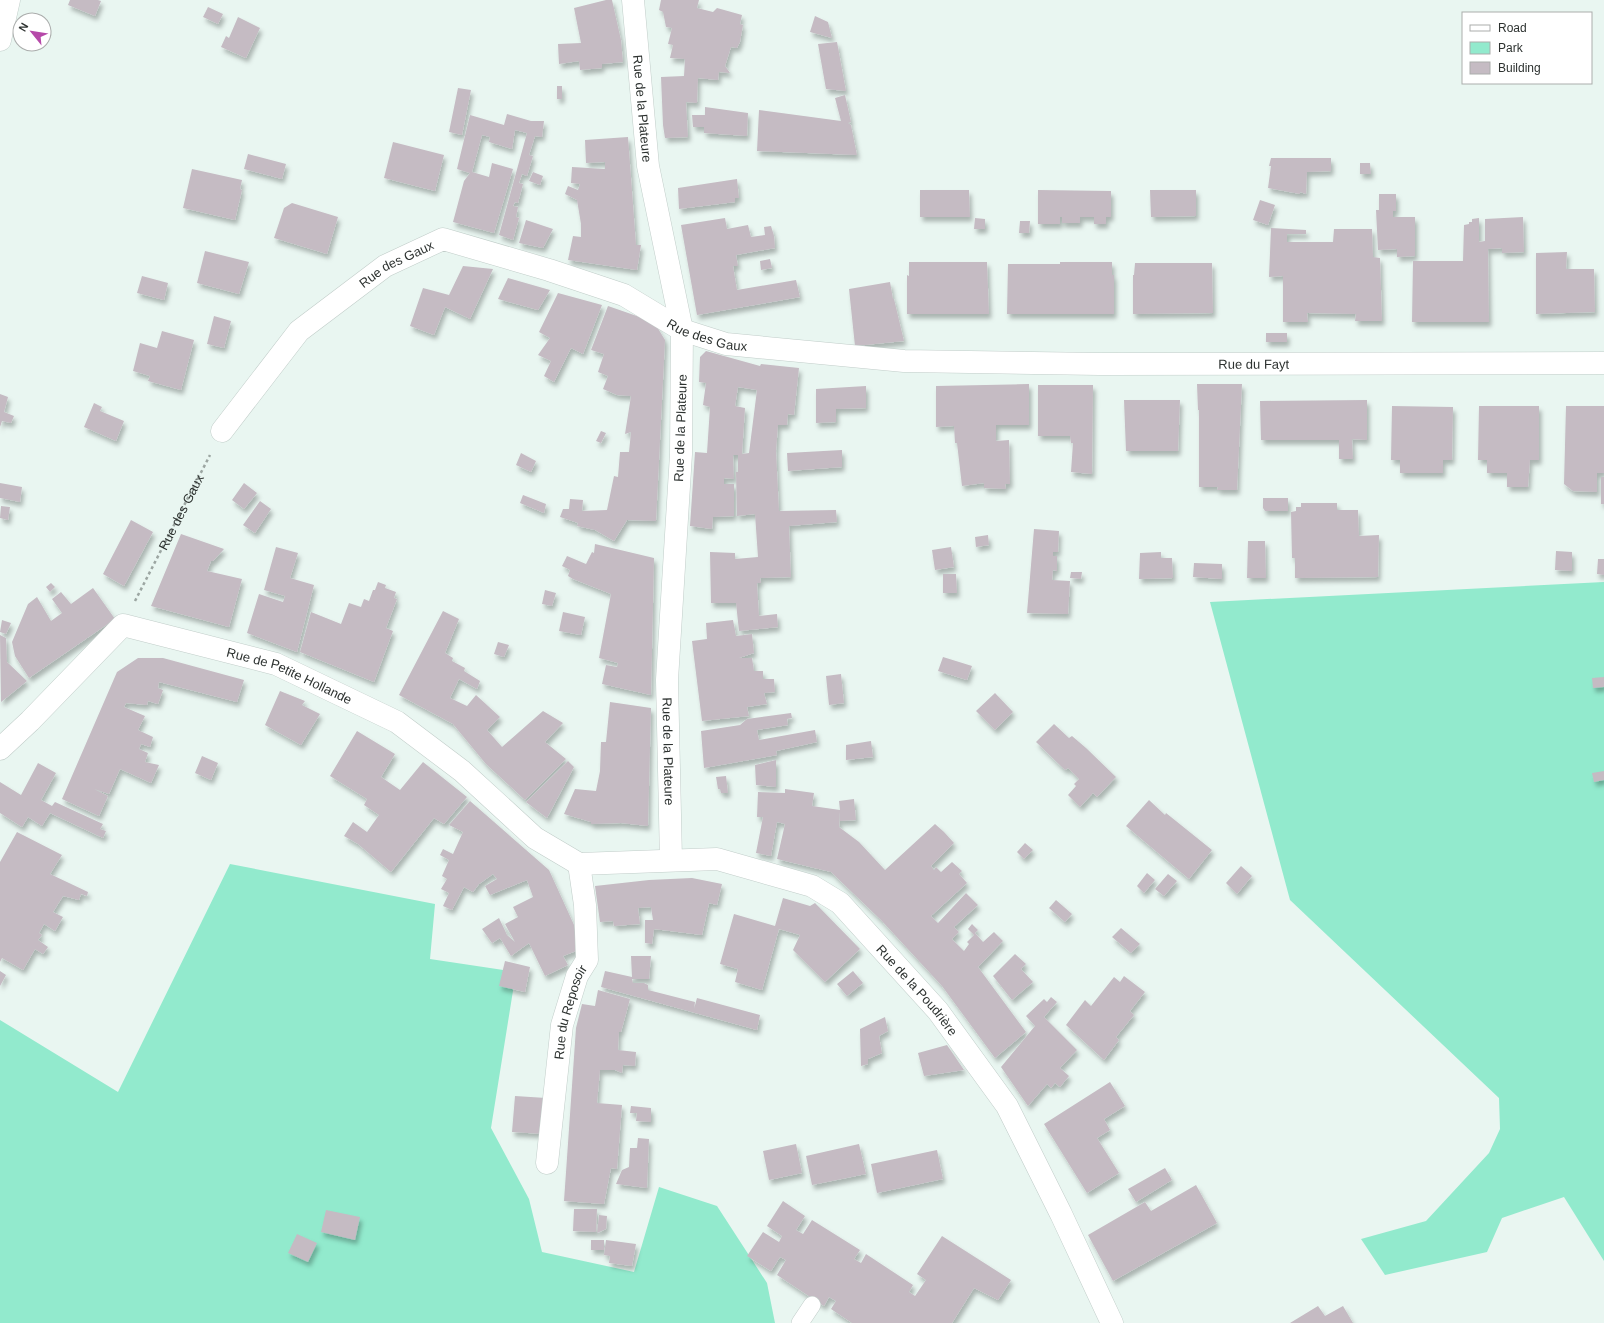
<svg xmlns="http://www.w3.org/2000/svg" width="1604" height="1323" font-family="Helvetica,sans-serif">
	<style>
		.green { fill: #92eacd }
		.building { fill: #c5bbc3; fill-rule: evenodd; filter: url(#shadow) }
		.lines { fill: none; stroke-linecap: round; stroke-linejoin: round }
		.service-casing { stroke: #c1cdc9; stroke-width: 18 }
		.minor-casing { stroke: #c1cdc9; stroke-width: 23 }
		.path { stroke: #9ca6a2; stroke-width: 2.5; stroke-dasharray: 3 3; stroke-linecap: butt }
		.service { stroke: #fff; stroke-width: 17 }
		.minor { stroke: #fff; stroke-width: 22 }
		.labels { text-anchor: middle; stroke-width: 3; stroke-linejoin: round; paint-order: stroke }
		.street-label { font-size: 13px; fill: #2d3230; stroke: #fff }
	</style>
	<defs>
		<filter id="shadow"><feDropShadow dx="2.5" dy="4.5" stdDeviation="2" flood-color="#0004"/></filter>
	</defs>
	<rect width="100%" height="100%" fill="#e9f6f1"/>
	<path class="green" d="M 1604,582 L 1604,1261 L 1564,1197 L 1502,1218 L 1487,1252 L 1385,1275 L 1361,1239 L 1426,1221 L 1489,1153 L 1500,1129 L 1499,1098 L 1290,900 L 1210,602 Z
		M 230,864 L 435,904 L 430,959 L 516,972 L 491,1128 L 529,1199 L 542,1252 L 634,1272 L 659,1187 L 717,1206 L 767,1283 L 775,1323 L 0,1323 L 0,1020 L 118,1092 Z"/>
	<path class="building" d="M 70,0 L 98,0 L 101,1 L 95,16 L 68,5 Z
		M 606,0 L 612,0 L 621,40 L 623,62 L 602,64 L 602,68 L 580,70 L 579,61 L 559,64 L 558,44 L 581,43 L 574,8 Z
		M 661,0 L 699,0 L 697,8 L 713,12 L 717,8 L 742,15 L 740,24 L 743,25 L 740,42 L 737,48 L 731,47 L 725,66 L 730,73 L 719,72 L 718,80 L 698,78 L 697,103 L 686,102 L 688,137 L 665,138 L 663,125 L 661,77 L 684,76 L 685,59 L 670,58 L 673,45 L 668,44 L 672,28 L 666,27 L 663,12 L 659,10 Z
		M 208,7 L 223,14 L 218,24 L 203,17 Z
		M 815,16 L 828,22 L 832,38 L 810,32 Z
		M 238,17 L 260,28 L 246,58 L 221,47 L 226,36 L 229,38 Z
		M 837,42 L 842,69 L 846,91 L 826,89 L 818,44 Z
		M 557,86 L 562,86 L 562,99 L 557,99 Z
		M 458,88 L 471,90 L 462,135 L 449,132 Z
		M 845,95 L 851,122 L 848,123 L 851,125 L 857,155 L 757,151 L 759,110 L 841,121 L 835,98 Z
		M 705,107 L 748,113 L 747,136 L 704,133 L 704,127 L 693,127 L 692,115 L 705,115 Z
		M 507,114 L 531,121 L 544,121 L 542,137 L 535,136 L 529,155 L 533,156 L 527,176 L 522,174 L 519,183 L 523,184 L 518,203 L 515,202 L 513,206 L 518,207 L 516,217 L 519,218 L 513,240 L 499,235 L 527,133 L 515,130 L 512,149 L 489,142 L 490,137 L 482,135 L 472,172 L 489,177 L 492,163 L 513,169 L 494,233 L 453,222 L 464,181 L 470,173 L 457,169 L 470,115 L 504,125 Z
		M 628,137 L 636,245 L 641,245 L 637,270 L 568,260 L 573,236 L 581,237 L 581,224 L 577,200 L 565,194 L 568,186 L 578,190 L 580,184 L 571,183 L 572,167 L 605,169 L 605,162 L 586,163 L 585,140 Z
		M 393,142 L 444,155 L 435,191 L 384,178 Z
		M 248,154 L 286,164 L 282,179 L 244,169 Z
		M 1271,158 L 1331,158 L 1331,171 L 1307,172 L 1306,194 L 1300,192 L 1300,194 L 1268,188 L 1271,166 L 1269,166 Z
		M 1360,163 L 1370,163 L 1371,174 L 1360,174 Z
		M 192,169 L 242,180 L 240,189 L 242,190 L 235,220 L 183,208 Z
		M 533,172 L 543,176 L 540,185 L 529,181 Z
		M 737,179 L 739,198 L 735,198 L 735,202 L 679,209 L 678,188 Z
		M 920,190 L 969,190 L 970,217 L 920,217 Z
		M 1038,190 L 1111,191 L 1111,217 L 1106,217 L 1106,224 L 1094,224 L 1094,217 L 1080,217 L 1080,223 L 1062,223 L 1062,217 L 1060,217 L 1060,224 L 1038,224 Z
		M 1150,190 L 1196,190 L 1196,216 L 1151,217 Z
		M 1379,194 L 1396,194 L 1396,211 L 1393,211 L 1393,217 L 1415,217 L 1415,256 L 1397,257 L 1397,249 L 1378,250 L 1376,210 L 1379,210 Z
		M 1260,200 L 1275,205 L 1268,225 L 1253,220 Z
		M 292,203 L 338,217 L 327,254 L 274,238 L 284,208 Z
		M 1523,217 L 1524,252 L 1502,253 L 1502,248 L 1488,249 L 1489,322 L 1412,322 L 1413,261 L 1463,261 L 1464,225 L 1469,224 L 1469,222 L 1472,222 L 1472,219 L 1479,218 L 1479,242 L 1485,241 L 1485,219 Z
		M 725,218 L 727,229 L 748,225 L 751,237 L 765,235 L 764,227 L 771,226 L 774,236 L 775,248 L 736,255 L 738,266 L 733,266 L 737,290 L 796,280 L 800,297 L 697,315 L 681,225 Z
		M 975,218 L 985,219 L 985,229 L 974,229 Z
		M 526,220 L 553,229 L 543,248 L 519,243 Z
		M 1020,221 L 1030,221 L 1029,233 L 1019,233 Z
		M 1271,228 L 1306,230 L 1306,234 L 1287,234 L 1287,242 L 1333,242 L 1334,229 L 1372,229 L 1373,257 L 1380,258 L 1382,321 L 1355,321 L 1356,314 L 1307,313 L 1308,322 L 1283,322 L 1283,276 L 1269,277 Z
		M 205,251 L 249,262 L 239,294 L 197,283 Z
		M 1567,252 L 1566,269 L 1594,269 L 1595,312 L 1536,314 L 1536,253 Z
		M 770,259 L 772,268 L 761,270 L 760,261 Z
		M 909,262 L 987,262 L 989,314 L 907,314 L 907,275 L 909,276 Z
		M 1060,262 L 1112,262 L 1112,275 L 1114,275 L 1114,314 L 1007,314 L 1008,264 L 1060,264 Z
		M 1135,263 L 1212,263 L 1213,313 L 1133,314 L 1133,275 L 1134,275 Z
		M 463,266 L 493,269 L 470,319 L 445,307 L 434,335 L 410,326 L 423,288 L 449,295 Z
		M 142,276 L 168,283 L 164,300 L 137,293 Z
		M 508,278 L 550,290 L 538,310 L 498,299 Z
		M 890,282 L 893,299 L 894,299 L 904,341 L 855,346 L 849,289 Z
		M 558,293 L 602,305 L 583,354 L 571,348 L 554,382 L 544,376 L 551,361 L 538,355 L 550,338 L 539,332 Z
		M 608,306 L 654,322 L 665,340 L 656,521 L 627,520 L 614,541 L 595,530 L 577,526 L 578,523 L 560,517 L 563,509 L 569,509 L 570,499 L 583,500 L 582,511 L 607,510 L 614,476 L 618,477 L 620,452 L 629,452 L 631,432 L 625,434 L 631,396 L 617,395 L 603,389 L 608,376 L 598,372 L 604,354 L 591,350 Z
		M 214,316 L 231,321 L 224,348 L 207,344 Z
		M 162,331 L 194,340 L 181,390 L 148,381 L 150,376 L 133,371 L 140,343 L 157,348 Z
		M 1266,333 L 1287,333 L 1287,342 L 1266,342 Z
		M 706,351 L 760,366 L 761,364 L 799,368 L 794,415 L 788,414 L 787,425 L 778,425 L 776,451 L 779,511 L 836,510 L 837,522 L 789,526 L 791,577 L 760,578 L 761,583 L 757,583 L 759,616 L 777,614 L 778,627 L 739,631 L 736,603 L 711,603 L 710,552 L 735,553 L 735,559 L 758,557 L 755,514 L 737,516 L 736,472 L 738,472 L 738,455 L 733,455 L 734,479 L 724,478 L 724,484 L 734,484 L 734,516 L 713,517 L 712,529 L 690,526 L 695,452 L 707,453 L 710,407 L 703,405 L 706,383 L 699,382 L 700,357 ZM 738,387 L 757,390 L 749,453 L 742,454 L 745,408 L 735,406 Z
		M 1029,384 L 1029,425 L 996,425 L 996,441 L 1009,440 L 1010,484 L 1005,484 L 1006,489 L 984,488 L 984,483 L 962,486 L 957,443 L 955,443 L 954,426 L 936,427 L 936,386 Z
		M 1197,384 L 1242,384 L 1237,490 L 1217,490 L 1218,487 L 1199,487 L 1199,410 L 1198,410 Z
		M 1038,385 L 1093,385 L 1092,474 L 1071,472 L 1073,443 L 1071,443 L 1070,436 L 1038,436 Z
		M 866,386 L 866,408 L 836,409 L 836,422 L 816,423 L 816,389 Z
		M 0,394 L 8,397 L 4,412 L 14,416 L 11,423 L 2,421 L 0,427 Z
		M 1124,400 L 1180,400 L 1178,451 L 1126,451 Z
		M 1367,400 L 1367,440 L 1352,439 L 1353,459 L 1339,459 L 1339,440 L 1261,440 L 1260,401 Z
		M 94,403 L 102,407 L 100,411 L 124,421 L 116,441 L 84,427 Z
		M 1392,406 L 1453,407 L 1452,460 L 1443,460 L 1443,473 L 1400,473 L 1400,460 L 1391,460 Z
		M 1479,406 L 1539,406 L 1539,460 L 1530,460 L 1528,487 L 1507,487 L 1507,473 L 1487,473 L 1487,460 L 1478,460 Z
		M 1566,406 L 1604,406 L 1604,473 L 1597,473 L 1597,492 L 1573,491 L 1564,484 Z
		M 601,431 L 606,433 L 601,443 L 596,441 Z
		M 842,450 L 842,467 L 788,471 L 787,453 Z
		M 521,453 L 536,461 L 531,472 L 516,465 Z
		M 1601,477 L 1604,477 L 1604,504 L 1601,504 Z
		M 0,483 L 22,487 L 20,502 L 0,498 Z
		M 244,483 L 257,493 L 244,509 L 232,500 Z
		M 523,495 L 546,504 L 544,513 L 520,503 Z
		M 1263,498 L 1288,498 L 1288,511 L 1265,511 L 1263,508 Z
		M 260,501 L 271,509 L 255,533 L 243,525 Z
		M 1301,503 L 1337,503 L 1337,510 L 1358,510 L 1359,536 L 1379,535 L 1378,577 L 1295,578 L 1295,558 L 1292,558 L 1291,512 L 1296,511 L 1296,507 L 1301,507 Z
		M 1,506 L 10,507 L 8,520 L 0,518 Z
		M 131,520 L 153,532 L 124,586 L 103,574 Z
		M 1034,529 L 1059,531 L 1058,552 L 1053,552 L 1053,556 L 1057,556 L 1057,571 L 1053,570 L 1052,580 L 1070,581 L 1068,614 L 1027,613 Z
		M 181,534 L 224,549 L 213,561 L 211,561 L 207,571 L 242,579 L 229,627 L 151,606 Z
		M 988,535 L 989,545 L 976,547 L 975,537 Z
		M 1248,541 L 1265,541 L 1266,578 L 1247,578 Z
		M 595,544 L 654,558 L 651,695 L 602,684 L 606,665 L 617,667 L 618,663 L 599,658 L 611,594 L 573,579 L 568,576 L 570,570 L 562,566 L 567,556 L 586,564 L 592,552 L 594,553 Z
		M 276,547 L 298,553 L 290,578 L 314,585 L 297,652 L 247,633 L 259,594 L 283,602 L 285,596 L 264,590 Z
		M 951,547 L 954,567 L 935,570 L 932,550 Z
		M 1556,551 L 1572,552 L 1572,571 L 1555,570 Z
		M 1161,552 L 1161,558 L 1172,558 L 1173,578 L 1139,579 L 1140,553 Z
		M 1598,559 L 1604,559 L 1604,575 L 1597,574 Z
		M 1194,563 L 1222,564 L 1222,579 L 1193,577 Z
		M 1071,572 L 1082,572 L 1081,579 L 1070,578 Z
		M 943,574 L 956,574 L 957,593 L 943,593 Z
		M 378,582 L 386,585 L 385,588 L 396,592 L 394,598 L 397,599 L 386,628 L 393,631 L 374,682 L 300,652 L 311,612 L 341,624 L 349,603 L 361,607 L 364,599 L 369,601 L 373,590 L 375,590 Z
		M 51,583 L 55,587 L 50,592 L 46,587 Z
		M 93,588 L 115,619 L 29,678 L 15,656 L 12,642 L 28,604 L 37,597 L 51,621 L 62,613 L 52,599 L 61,592 L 71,604 Z
		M 545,590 L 556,593 L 552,606 L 542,604 Z
		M 443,611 L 459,619 L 445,653 L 453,658 L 452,661 L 465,668 L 464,671 L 480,681 L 477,689 L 459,679 L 450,698 L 467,706 L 476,695 L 500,717 L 487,730 L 502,747 L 543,711 L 563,723 L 545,742 L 566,759 L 525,800 L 486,764 L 453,724 L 399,695 Z
		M 563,612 L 585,617 L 581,635 L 559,631 Z
		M 2,620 L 11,623 L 6,634 L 0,632 Z
		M 733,620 L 736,636 L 752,634 L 754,653 L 739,658 L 752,658 L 754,671 L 763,671 L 763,679 L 774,679 L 775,692 L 764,693 L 767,704 L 747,707 L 749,716 L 702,721 L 692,641 L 707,639 L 706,623 Z
		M 0,635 L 6,638 L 7,662 L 27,681 L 1,702 Z
		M 498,642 L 509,645 L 504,657 L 494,654 Z
		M 943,657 L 972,666 L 967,680 L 938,671 Z
		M 138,658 L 163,658 L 244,680 L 237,702 L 159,682 L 158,688 L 163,690 L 158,704 L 148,701 L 147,705 L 126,703 L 124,707 L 145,716 L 138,730 L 153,737 L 150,747 L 141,744 L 139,749 L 148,753 L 145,762 L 159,765 L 151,783 L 120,769 L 109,794 L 94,789 L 108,796 L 99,816 L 62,799 L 117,672 Z
		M 841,674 L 844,703 L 829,705 L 826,676 Z
		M 1604,677 L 1604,687 L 1593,688 L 1592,678 Z
		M 280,691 L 305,701 L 302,705 L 320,714 L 301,745 L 265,725 Z
		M 995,693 L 1013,712 L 995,730 L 976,711 Z
		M 610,702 L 651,708 L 648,826 L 621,823 L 591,824 L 591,822 L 564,814 L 575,789 L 596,791 L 600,771 L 601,742 L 606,742 Z
		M 791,713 L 792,718 L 787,719 L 788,725 L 757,730 L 759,740 L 815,730 L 817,742 L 776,751 L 777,755 L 704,768 L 701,731 L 740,725 L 747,719 Z
		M 1054,724 L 1069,738 L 1072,736 L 1086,748 L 1116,777 L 1097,797 L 1093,793 L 1080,807 L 1068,795 L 1076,786 L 1074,784 L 1079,779 L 1068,768 L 1065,770 L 1036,742 Z
		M 357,731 L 395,754 L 381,777 L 400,790 L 423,762 L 467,797 L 444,824 L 434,818 L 391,872 L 358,844 L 344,836 L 353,822 L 367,832 L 379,815 L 364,805 L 367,799 L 330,776 Z
		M 871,741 L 873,757 L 846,760 L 846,745 Z
		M 202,756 L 218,763 L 211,780 L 195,773 Z
		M 776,760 L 776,787 L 756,785 L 755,765 Z
		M 568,761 L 574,767 L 547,818 L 526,802 Z
		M 38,763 L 56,773 L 41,800 L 52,806 L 55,802 L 103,824 L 100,829 L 106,831 L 103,838 L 50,813 L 42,826 L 28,817 L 22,827 L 0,813 L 0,782 L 21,795 Z
		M 1604,771 L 1604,780 L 1594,782 L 1592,773 Z
		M 726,776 L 728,793 L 721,793 L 720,789 L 718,789 L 716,777 Z
		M 785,789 L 814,793 L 812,806 L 840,810 L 839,801 L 854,799 L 856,820 L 840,821 L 840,812 L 839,827 L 859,842 L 885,870 L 935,824 L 944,832 L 954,843 L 931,866 L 934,870 L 936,867 L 941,872 L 952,862 L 962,871 L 959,874 L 967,883 L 931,916 L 938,923 L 966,893 L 978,905 L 954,927 L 959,932 L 952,939 L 964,951 L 969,944 L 967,942 L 974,935 L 968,929 L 972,924 L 978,930 L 975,933 L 983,942 L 994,932 L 1003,941 L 978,967 L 1026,1032 L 995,1058 L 942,986 L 881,920 L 831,872 L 777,859 L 785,824 L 777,822 L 771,856 L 756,853 L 763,817 L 757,817 L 758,792 L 785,793 Z
		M 1149,800 L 1165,815 L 1166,813 L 1212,850 L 1189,879 L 1126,826 Z
		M 470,801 L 549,870 L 574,925 L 578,943 L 576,951 L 563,956 L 568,965 L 545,976 L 529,943 L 511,956 L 500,938 L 492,943 L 482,929 L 499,918 L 507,935 L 515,942 L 505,924 L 518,917 L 513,907 L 533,897 L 527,880 L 490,895 L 485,886 L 497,879 L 493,874 L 479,884 L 473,892 L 464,887 L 452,910 L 443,906 L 449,893 L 441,889 L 447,879 L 442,876 L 449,860 L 440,855 L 443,849 L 453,854 L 463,832 L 449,825 Z
		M 17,832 L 62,855 L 50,874 L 88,892 L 87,896 L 81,894 L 79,900 L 63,896 L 53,912 L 63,917 L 55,931 L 44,924 L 39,933 L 42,935 L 38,940 L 48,947 L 43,954 L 35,949 L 23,970 L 2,958 L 0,962 L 0,862 Z
		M 1025,843 L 1033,850 L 1024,859 L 1017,852 Z
		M 1241,866 L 1252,876 L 1237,894 L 1226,883 Z
		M 1147,873 L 1155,880 L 1144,893 L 1137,886 Z
		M 1168,874 L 1177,881 L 1164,896 L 1155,889 Z
		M 692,878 L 722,884 L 717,905 L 709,903 L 702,935 L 654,929 L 652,944 L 645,943 L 645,920 L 653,920 L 651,907 L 638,908 L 640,924 L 614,926 L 613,921 L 600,922 L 595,886 L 649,880 Z
		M 783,898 L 810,906 L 815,903 L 860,949 L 825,982 L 793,950 L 800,935 L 779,929 L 762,990 L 735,982 L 738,969 L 720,964 L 734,914 L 775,926 Z
		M 1056,900 L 1072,914 L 1065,922 L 1049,908 Z
		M 1121,928 L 1140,944 L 1131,953 L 1112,937 Z
		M 1015,954 L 1026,964 L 1021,969 L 1033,982 L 1012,1000 L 993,976 Z
		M 631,956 L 651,956 L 649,979 L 632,979 L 633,983 L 644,983 L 648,985 L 648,990 L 695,1002 L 694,1009 L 697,998 L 760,1015 L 757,1030 L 601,987 L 605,971 L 632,977 Z
		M 505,961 L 530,967 L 525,992 L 499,986 Z
		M 0,971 L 6,975 L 0,986 Z
		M 853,971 L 863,983 L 847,996 L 837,984 Z
		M 1124,976 L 1145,992 L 1130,1011 L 1134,1015 L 1116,1037 L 1119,1040 L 1104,1060 L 1066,1025 L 1085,1000 L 1091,1006 L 1114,977 L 1120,982 Z
		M 598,990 L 630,999 L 621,1032 L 619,1032 L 618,1050 L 636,1052 L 635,1066 L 623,1065 L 622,1073 L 615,1070 L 600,1070 L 597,1103 L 622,1105 L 617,1169 L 611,1168 L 604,1204 L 564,1201 L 576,1028 L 582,1004 L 595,1006 Z
		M 1051,997 L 1057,1002 L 1044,1017 L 1077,1050 L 1060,1068 L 1069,1076 L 1060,1087 L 1055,1083 L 1051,1088 L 1047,1084 L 1028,1106 L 1001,1067 L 1035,1026 L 1026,1016 L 1044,999 L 1047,1002 Z
		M 885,1017 L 888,1031 L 879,1036 L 882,1053 L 868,1059 L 868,1064 L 861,1066 L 860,1029 Z
		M 947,1045 L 964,1070 L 924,1076 L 918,1053 Z
		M 1110,1082 L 1125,1106 L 1104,1119 L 1110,1130 L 1097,1138 L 1119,1173 L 1087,1193 L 1044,1124 Z
		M 515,1096 L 546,1098 L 544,1134 L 512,1132 Z
		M 631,1106 L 651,1108 L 651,1122 L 636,1121 L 637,1113 L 630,1113 Z
		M 638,1138 L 649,1139 L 647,1188 L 616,1184 L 622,1170 L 629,1167 L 630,1148 L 637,1148 Z
		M 796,1144 L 802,1173 L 769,1180 L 763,1151 Z
		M 859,1144 L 866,1174 L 812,1185 L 806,1156 Z
		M 937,1150 L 943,1179 L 877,1193 L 871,1164 Z
		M 1165,1168 L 1172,1180 L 1136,1202 L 1128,1189 Z
		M 1196,1185 L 1217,1223 L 1113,1281 L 1088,1235 L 1145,1202 L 1151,1211 Z
		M 783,1201 L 805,1216 L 796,1230 L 803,1234 L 812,1220 L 860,1250 L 854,1259 L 861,1263 L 866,1254 L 913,1285 L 909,1292 L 915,1296 L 926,1280 L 917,1274 L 942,1236 L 1011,1280 L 998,1300 L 974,1288 L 952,1323 L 852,1323 L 831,1309 L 836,1301 L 829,1297 L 824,1306 L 777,1275 L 786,1260 L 780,1257 L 771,1271 L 747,1256 L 763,1232 L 779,1242 L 782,1236 L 767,1226 Z
		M 574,1209 L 597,1209 L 596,1232 L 573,1231 Z
		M 326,1210 L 360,1217 L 355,1240 L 321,1232 Z
		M 599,1215 L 607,1216 L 606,1229 L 597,1233 Z
		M 297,1234 L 317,1243 L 308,1262 L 288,1253 Z
		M 591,1240 L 604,1240 L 604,1250 L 591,1250 Z
		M 606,1240 L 636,1244 L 632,1266 L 609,1263 L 610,1256 L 604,1255 Z
		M 1318,1306 L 1325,1316 L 1343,1306 L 1353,1323 L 1290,1323 Z"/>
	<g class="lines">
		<defs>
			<path id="service" d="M 800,1323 L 812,1305"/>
			<g id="minor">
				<path id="s2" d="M 633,0 L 648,166 L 682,330 L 681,454 L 667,680 L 671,860"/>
				<path d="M 0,40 L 9,0"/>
				<path id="s3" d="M 222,431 L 299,331 L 385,266 L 443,239 L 549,270 L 624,295 L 682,330 L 726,344 L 904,361 L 1100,364 L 1604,363"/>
				<path id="s4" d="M 0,749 L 30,721 L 123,625 L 276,664 L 397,722 L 462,771 L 535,838 L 579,864"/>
				<path id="s5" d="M 579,864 L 717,859 L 812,886 L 840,903 L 938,1011 L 1007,1106 L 1061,1214 L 1112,1323"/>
				<path id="s6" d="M 547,1163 L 562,1025 L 577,976 L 587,960 L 585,905 L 579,864"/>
			</g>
		</defs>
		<use href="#service" class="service-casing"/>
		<use href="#minor" class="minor-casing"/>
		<path class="path" id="s1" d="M 135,601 L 210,455"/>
		<use href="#service" class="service"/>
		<use href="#minor" class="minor"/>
	</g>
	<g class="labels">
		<g class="street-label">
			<text dy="5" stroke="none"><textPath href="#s2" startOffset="109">Rue de la Plateure</textPath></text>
			<text dy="5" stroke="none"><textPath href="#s3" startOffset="245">Rue des Gaux</textPath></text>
			<text dy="5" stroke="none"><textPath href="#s3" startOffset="581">Rue des Gaux</textPath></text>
			<text dy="5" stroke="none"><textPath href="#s3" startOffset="1130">Rue du Fayt</textPath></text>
			<text transform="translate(680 428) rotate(-88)" y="5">Rue de la Plateure</text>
			<text dy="5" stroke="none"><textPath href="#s1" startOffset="100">Rue des Gaux</textPath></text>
			<text dy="5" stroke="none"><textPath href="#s4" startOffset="349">Rue de Petite Hollande</textPath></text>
			<text dy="5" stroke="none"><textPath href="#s2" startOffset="756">Rue de la Plateure</textPath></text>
			<text dy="5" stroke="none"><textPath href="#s5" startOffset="386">Rue de la Poudrière</textPath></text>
			<text dy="5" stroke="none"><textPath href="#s6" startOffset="153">Rue du Reposoir</textPath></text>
		</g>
	</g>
	<rect x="1462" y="12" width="130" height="72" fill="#ffffff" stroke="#abadac"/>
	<rect x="1470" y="25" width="20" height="6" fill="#ffffff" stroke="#abadac"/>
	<text x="1498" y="32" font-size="12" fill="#2d3230">Road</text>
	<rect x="1470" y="42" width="20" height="12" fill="#92eacd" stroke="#abadac"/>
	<text x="1498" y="52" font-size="12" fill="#2d3230">Park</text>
	<rect x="1470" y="62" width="20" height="12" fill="#c5bbc3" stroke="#abadac"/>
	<text x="1498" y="72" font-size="12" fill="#2d3230">Building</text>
	<g transform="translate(32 32) rotate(300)"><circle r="19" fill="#ffffff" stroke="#abadac"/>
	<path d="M0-3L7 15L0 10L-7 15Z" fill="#b649a9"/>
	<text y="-6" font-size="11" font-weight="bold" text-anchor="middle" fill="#2d3230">N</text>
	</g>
</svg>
